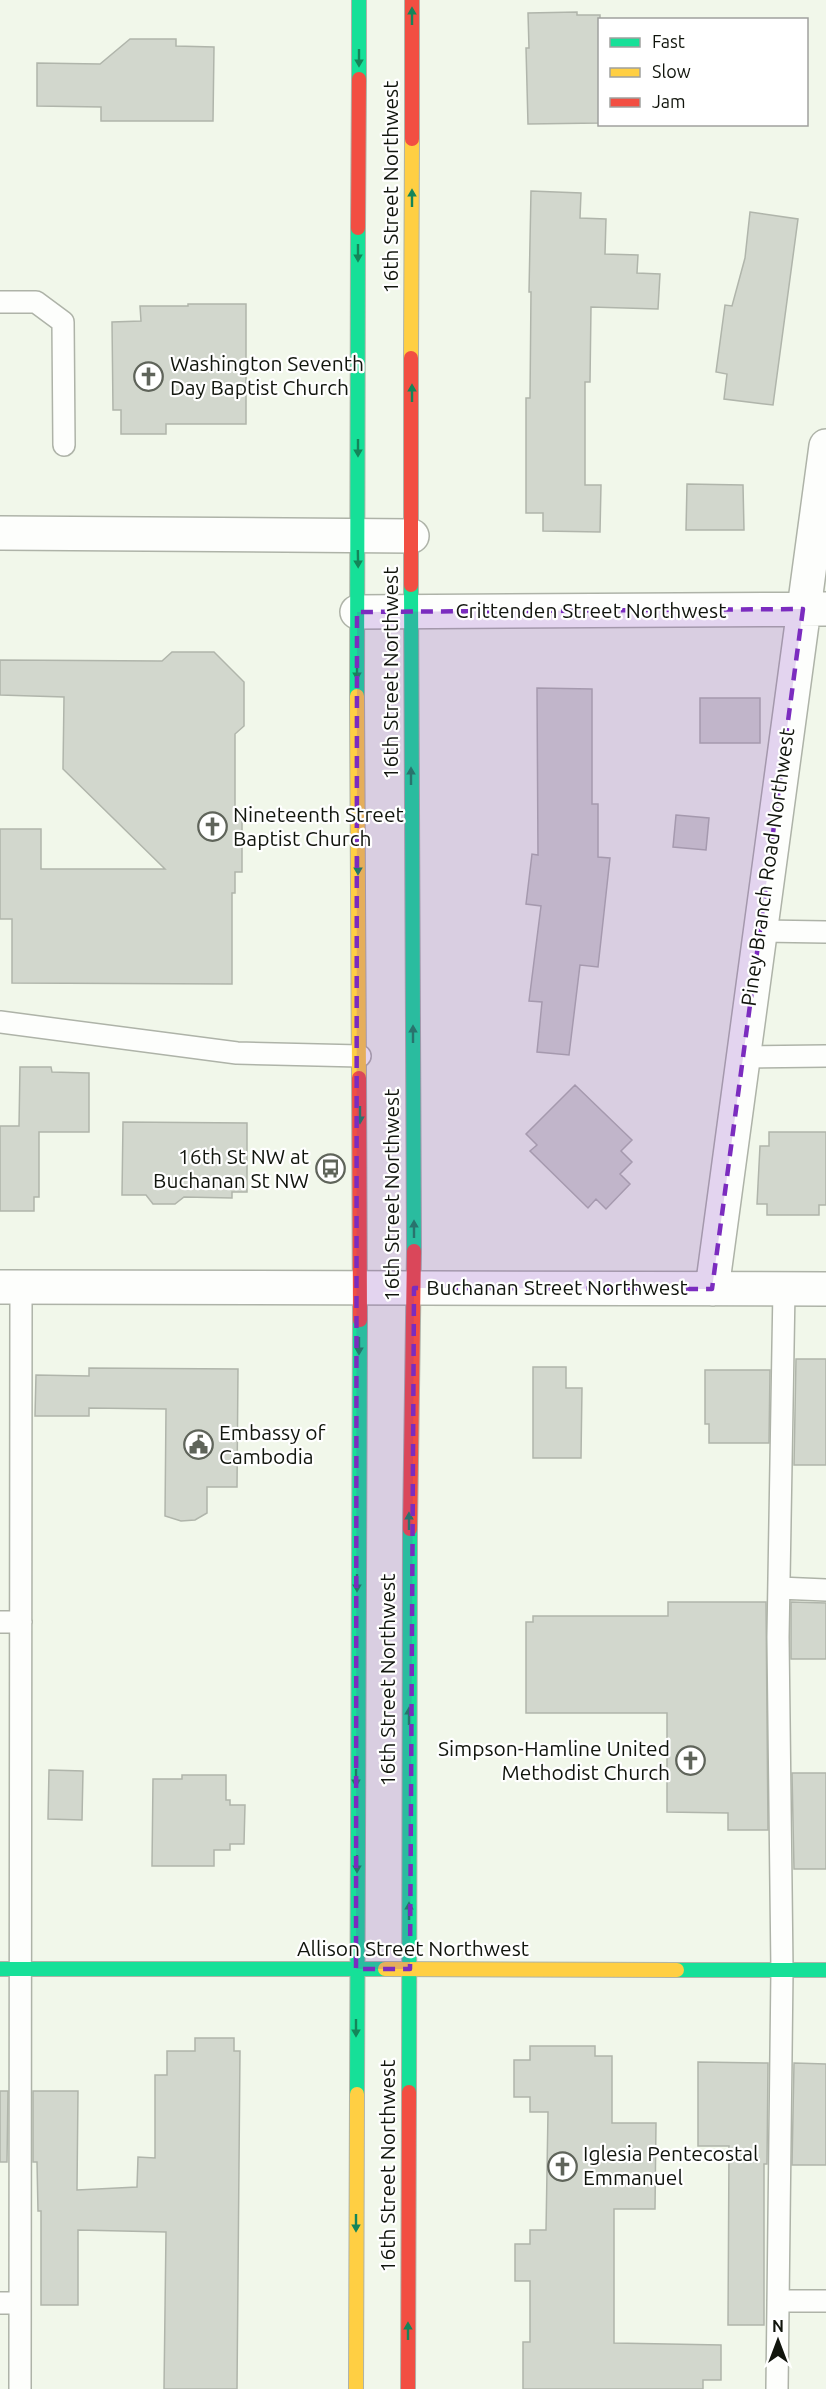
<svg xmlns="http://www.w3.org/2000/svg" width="826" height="2389" font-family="Ubuntu,sans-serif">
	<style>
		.building { fill: #d2d7cd; stroke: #b0b5ab; stroke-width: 1.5 }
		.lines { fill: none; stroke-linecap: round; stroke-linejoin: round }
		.lane-casing { stroke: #aeb3a8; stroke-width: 24 }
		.street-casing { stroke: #aeb3a8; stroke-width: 36 }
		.fast-casing { stroke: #aeb3a8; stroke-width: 16 }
		.slow-casing { stroke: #aeb3a8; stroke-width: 16 }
		.jam-casing { stroke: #aeb3a8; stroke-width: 16 }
		.lane { stroke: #fdfefc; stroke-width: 21 }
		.street { stroke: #fdfefc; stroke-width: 33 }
		.fast { stroke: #16e098; stroke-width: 14 }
		.slow { stroke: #ffcf43; stroke-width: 14 }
		.jam { stroke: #f24e42; stroke-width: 14 }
		.oneway { fill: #148559 }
		.marked { fill: #7b2cbf; fill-opacity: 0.2; stroke: #7b2cbf; stroke-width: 4.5; stroke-dasharray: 12 8; stroke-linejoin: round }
		.labels { text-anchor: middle; stroke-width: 4.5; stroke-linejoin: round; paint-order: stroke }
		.street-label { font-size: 21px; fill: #11150d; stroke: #fff }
		.poi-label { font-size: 21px; fill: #11150d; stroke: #fff; text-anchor: start }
	</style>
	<rect width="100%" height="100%" fill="#f1f7ea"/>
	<path class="building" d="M 577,12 L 577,15 L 600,15 L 600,123 L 528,124 L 526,48 L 529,48 L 528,13 Z
		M 130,39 L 176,39 L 176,46 L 214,47 L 213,121 L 101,121 L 101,107 L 37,106 L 37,63 L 100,64 Z
		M 531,191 L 581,193 L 580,218 L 606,219 L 605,254 L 638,255 L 637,273 L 660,274 L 658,309 L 591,307 L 590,382 L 585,382 L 585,485 L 601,485 L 600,532 L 543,531 L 543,513 L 526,513 L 526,398 L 530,398 L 531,292 L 529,292 Z
		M 750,212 L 798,219 L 773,405 L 724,399 L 727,374 L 716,372 L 725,305 L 732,306 L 745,258 Z
		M 188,304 L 246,304 L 246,424 L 166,424 L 166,434 L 121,434 L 121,410 L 113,410 L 112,322 L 141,321 L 140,306 L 188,306 Z
		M 687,484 L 743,485 L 744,530 L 686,530 Z
		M 172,652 L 214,652 L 244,682 L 244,726 L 235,734 L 235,811 L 242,811 L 242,872 L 235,872 L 235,893 L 232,893 L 232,984 L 12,983 L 12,919 L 0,919 L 0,829 L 41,829 L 41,869 L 165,869 L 63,769 L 64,697 L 0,695 L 0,660 L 162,661 Z
		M 537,688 L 592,689 L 592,804 L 598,804 L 598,857 L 610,858 L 598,967 L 580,965 L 569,1055 L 537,1052 L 542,1002 L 529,1001 L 541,906 L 526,904 L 532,854 L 538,855 Z
		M 700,698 L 760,698 L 760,743 L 700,743 Z
		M 676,815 L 709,818 L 706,850 L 673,847 Z
		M 20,1067 L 51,1067 L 52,1072 L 89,1073 L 89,1132 L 39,1132 L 39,1197 L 34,1197 L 34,1211 L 0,1211 L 0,1126 L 19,1126 Z
		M 575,1085 L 632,1140 L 621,1151 L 632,1162 L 620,1174 L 630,1184 L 606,1209 L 596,1199 L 588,1208 L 530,1151 L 537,1145 L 526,1134 Z
		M 123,1122 L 247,1123 L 247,1192 L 232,1192 L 232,1198 L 184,1197 L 175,1204 L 153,1204 L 146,1195 L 122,1195 Z
		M 769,1132 L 826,1132 L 826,1205 L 819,1205 L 819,1215 L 767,1215 L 767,1204 L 757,1204 L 760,1146 L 769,1146 Z
		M 796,1359 L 826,1359 L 826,1465 L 794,1465 Z
		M 533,1367 L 566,1367 L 566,1388 L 582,1388 L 581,1458 L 533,1458 Z
		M 89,1368 L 238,1369 L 237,1487 L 207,1487 L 207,1513 L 195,1520 L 181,1521 L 165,1516 L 166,1409 L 89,1408 L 89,1416 L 35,1416 L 36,1375 L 89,1376 Z
		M 705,1370 L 770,1370 L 769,1443 L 709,1443 L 709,1424 L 705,1424 Z
		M 668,1602 L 766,1602 L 768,1830 L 728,1830 L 728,1813 L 667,1812 L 667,1713 L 526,1713 L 526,1622 L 533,1622 L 533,1616 L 668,1616 Z
		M 791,1602 L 826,1603 L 826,1659 L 791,1659 Z
		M 49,1770 L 83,1771 L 82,1820 L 48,1819 Z
		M 792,1773 L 826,1773 L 826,1869 L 794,1869 Z
		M 182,1775 L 226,1775 L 226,1800 L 230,1800 L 230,1805 L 245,1805 L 244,1844 L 230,1844 L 230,1850 L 214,1850 L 214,1866 L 152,1866 L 153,1779 L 182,1779 Z
		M 195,2038 L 234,2038 L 234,2051 L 240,2051 L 237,2389 L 164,2389 L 166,2232 L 78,2230 L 78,2305 L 41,2305 L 41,2211 L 38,2211 L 37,2162 L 33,2162 L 33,2091 L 78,2091 L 77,2190 L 137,2187 L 138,2157 L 155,2158 L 155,2075 L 167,2075 L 167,2051 L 195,2051 Z
		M 530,2046 L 595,2046 L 595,2056 L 612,2056 L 612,2123 L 656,2123 L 655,2209 L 614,2209 L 614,2343 L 721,2345 L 721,2380 L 703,2380 L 703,2389 L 523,2389 L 523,2342 L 530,2342 L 530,2281 L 515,2281 L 515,2244 L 530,2244 L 530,2230 L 546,2230 L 548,2112 L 530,2112 L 530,2097 L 514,2097 L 514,2060 L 530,2060 Z
		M 698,2062 L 768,2063 L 767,2164 L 764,2164 L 764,2325 L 728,2325 L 729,2146 L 698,2146 Z
		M 794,2063 L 826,2064 L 826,2165 L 792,2165 Z
		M 0,2091 L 8,2091 L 7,2162 L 0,2162 Z"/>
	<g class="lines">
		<defs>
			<path id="lane" d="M 0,302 L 36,302 L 63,322 L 64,445
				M 760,931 L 826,932
				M 0,1022 L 237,1053 L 360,1056
				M 743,1057 L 826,1056
				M 779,1588 L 826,1590
				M 0,1622 L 21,1622
				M 778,2301 L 826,2301
				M 0,2303 L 20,2303
				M 20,2389 L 21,1287
				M 777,2389 L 782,1970 L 778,1637 L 784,1289"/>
			<path id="street" d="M 0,533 L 412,536
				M 357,612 L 824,609
				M 0,1287 L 826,1289
				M 712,1289 L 826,446"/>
			<path id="fast" d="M 359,79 L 359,0
				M 411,585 L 414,1251
				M 357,696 L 358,228
				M 0,1969 L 385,1969
				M 677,1970 L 826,1970
				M 409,2092 L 410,1529
				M 357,2094 L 360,1320"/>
			<path id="slow" d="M 411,358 L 412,139
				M 357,696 L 359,1078
				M 385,1969 L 677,1970
				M 356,2389 L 357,2094"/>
			<path id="jam" d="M 412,139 L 412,0
				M 358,228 L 359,79
				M 411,585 L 411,358
				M 359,1078 L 360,1320
				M 410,1529 L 414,1251
				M 408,2389 L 409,2092"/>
		</defs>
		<use href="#lane" class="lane-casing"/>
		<use href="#street" class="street-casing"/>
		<use href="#fast" class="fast-casing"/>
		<use href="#slow" class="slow-casing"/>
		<use href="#jam" class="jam-casing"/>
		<use href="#lane" class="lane"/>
		<use href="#street" class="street"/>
		<use href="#fast" class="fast"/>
		<use href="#slow" class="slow"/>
		<use href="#jam" class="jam"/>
	</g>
	<defs><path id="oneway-solid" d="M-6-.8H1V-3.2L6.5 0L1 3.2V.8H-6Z" transform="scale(1.5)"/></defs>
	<g class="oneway">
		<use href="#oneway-solid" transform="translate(412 16) rotate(-90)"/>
		<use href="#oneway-solid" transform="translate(359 58) rotate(90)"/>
		<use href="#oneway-solid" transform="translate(412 198) rotate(-90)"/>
		<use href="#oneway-solid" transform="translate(358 253) rotate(90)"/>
		<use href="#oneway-solid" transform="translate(412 393) rotate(-90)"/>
		<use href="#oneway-solid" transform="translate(358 448) rotate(90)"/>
		<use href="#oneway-solid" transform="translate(358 559) rotate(89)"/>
		<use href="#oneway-solid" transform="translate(357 671) rotate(90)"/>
		<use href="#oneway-solid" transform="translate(411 776) rotate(-90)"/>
		<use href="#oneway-solid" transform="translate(358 866) rotate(90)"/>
		<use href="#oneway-solid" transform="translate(413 1034) rotate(-90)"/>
		<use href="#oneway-solid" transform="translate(360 1115) rotate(90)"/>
		<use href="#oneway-solid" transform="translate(414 1229) rotate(-90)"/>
		<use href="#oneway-solid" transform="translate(359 1346) rotate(90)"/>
		<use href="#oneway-solid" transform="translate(409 1521) rotate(-90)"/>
		<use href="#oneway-solid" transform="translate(357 1583) rotate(90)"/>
		<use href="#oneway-solid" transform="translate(409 1716) rotate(-90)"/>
		<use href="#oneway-solid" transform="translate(356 1778) rotate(90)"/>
		<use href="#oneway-solid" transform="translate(357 1864) rotate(90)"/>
		<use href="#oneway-solid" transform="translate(409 1911) rotate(-90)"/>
		<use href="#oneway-solid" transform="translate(356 2028) rotate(90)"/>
		<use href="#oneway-solid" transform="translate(356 2223) rotate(90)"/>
		<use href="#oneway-solid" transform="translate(408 2331) rotate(-90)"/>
	</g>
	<path class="marked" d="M 803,609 L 712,1289 L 414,1288 L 410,1969 L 356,1969 L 357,612 Z"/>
	<defs>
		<symbol id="church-ring" viewBox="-11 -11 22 22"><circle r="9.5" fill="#fff" stroke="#5f645a" stroke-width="1.5"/><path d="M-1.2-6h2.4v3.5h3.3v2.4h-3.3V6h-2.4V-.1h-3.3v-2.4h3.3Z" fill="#5f645a"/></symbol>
		<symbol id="bus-ring" viewBox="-11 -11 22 22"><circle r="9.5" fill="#fff" stroke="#5f645a" stroke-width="1.5"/><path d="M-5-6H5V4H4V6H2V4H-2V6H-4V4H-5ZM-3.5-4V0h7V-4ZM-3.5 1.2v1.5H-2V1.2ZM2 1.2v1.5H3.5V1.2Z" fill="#5f645a"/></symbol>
		<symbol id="civic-ring" viewBox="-11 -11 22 22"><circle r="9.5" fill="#fff" stroke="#5f645a" stroke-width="1.5"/><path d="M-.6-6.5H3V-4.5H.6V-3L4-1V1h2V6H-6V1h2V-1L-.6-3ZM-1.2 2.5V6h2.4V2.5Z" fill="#5f645a"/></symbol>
	</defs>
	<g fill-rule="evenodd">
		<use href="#church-ring" x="132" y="360" width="33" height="33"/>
		<use href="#church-ring" x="196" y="810" width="33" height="33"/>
		<use href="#bus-ring" x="314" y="1152" width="33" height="33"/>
		<use href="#civic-ring" x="182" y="1428" width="33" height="33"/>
		<use href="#church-ring" x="674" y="1744" width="33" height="33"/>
		<use href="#church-ring" x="546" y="2150" width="33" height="33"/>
	</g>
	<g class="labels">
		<g class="street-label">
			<text transform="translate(391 187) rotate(-90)" y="7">16th Street Northwest</text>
			<text x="591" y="618">Crittenden Street Northwest</text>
			<text transform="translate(391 673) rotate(-90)" y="7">16th Street Northwest</text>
			<text transform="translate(768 867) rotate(-82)" y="7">Piney Branch Road Northwest</text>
			<text transform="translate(392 1195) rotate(-90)" y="7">16th Street Northwest</text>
			<text x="557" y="1295">Buchanan Street Northwest</text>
			<text transform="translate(388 1680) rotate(-90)" y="7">16th Street Northwest</text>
			<text x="413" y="1956">Allison Street Northwest</text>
			<text transform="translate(388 2166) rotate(-90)" y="7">16th Street Northwest</text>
		</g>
		<g class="poi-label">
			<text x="170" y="371">Washington Seventh<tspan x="170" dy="24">Day Baptist Church</tspan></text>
			<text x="233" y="822">Nineteenth Street<tspan x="233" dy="24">Baptist Church</tspan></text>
			<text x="309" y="1164" text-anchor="end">16th St NW at<tspan x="309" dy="24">Buchanan St NW</tspan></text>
			<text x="219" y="1440">Embassy of<tspan x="219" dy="24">Cambodia</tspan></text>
			<text x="670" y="1756" text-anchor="end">Simpson-Hamline United<tspan x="670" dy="24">Methodist Church</tspan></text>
			<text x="583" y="2161">Iglesia Pentecostal<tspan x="583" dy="24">Emmanuel</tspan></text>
		</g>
	</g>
	<rect x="598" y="18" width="210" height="108" fill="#ffffff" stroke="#a0a19e" stroke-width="1.5"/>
	<rect x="610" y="38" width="30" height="9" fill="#16e098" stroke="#a0a19e" stroke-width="1.5"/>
	<text x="652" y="48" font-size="18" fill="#11150d">Fast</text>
	<rect x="610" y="68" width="30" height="9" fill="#ffcf43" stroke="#a0a19e" stroke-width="1.5"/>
	<text x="652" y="78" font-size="18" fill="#11150d">Slow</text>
	<rect x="610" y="98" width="30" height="9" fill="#f24e42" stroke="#a0a19e" stroke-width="1.5"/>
	<text x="652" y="108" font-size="18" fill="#11150d">Jam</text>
	<g transform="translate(778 2341)" stroke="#ffffff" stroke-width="4.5" paint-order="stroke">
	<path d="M0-4.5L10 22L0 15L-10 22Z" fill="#11150d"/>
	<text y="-9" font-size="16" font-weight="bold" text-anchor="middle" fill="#11150d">N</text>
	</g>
</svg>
